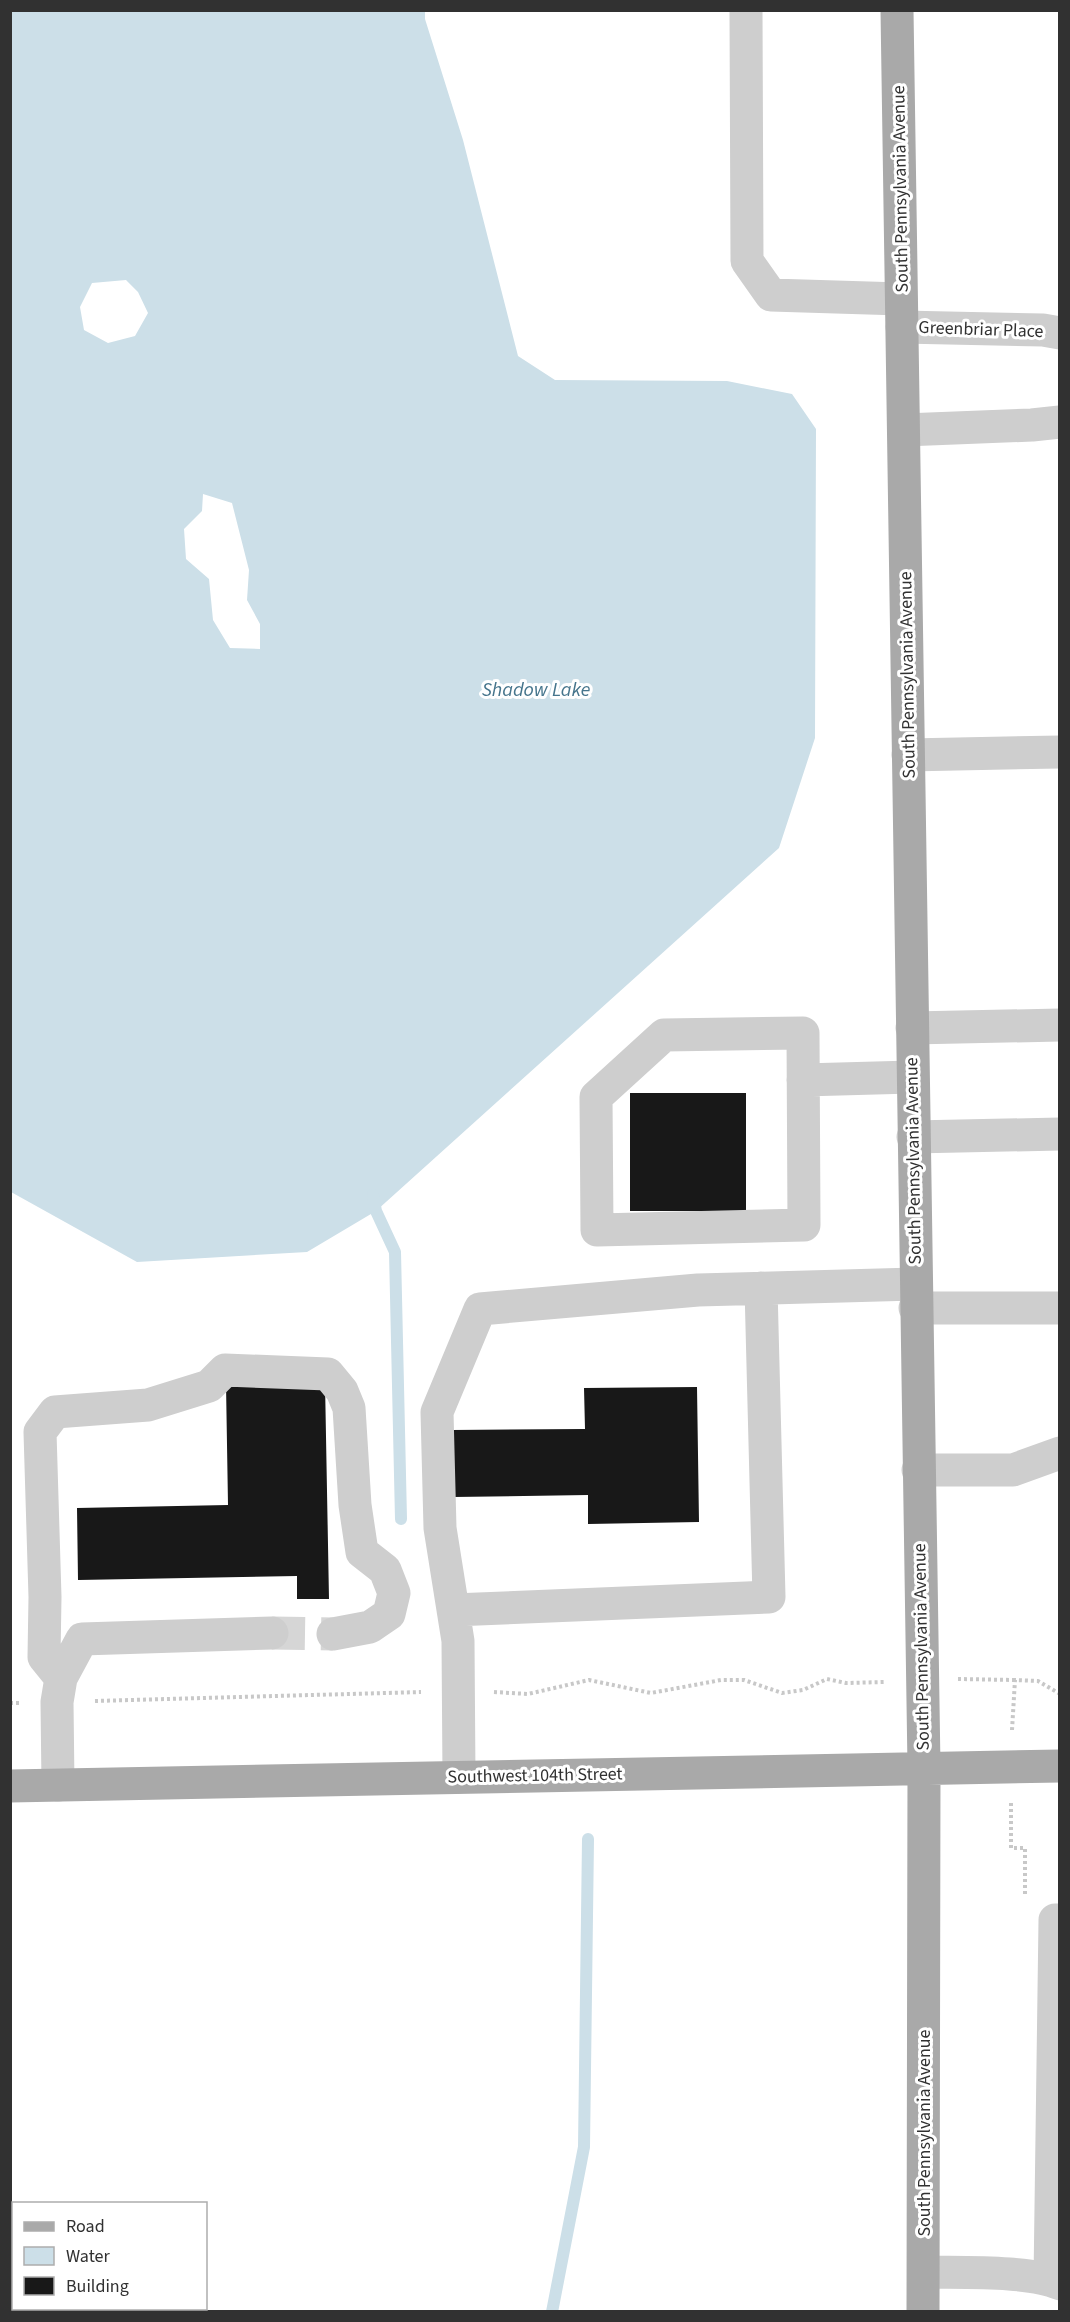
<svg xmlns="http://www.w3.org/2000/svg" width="1070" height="2322" font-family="'Source Sans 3',sans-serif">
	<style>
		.water { fill: #ccdfe8; fill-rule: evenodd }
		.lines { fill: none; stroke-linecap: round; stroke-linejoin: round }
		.stream { stroke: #ccdfe8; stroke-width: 12 }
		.building { fill: #181818 }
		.minor-tunnel { stroke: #d6d6d6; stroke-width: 33; stroke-dasharray: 33 16; stroke-linecap: butt }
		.path { stroke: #c8c8c8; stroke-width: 4; stroke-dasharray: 3 3; stroke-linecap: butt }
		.minor { stroke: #cecece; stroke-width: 33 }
		.major { stroke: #a9a9a9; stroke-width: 33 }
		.labels { text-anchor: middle; stroke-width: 6; stroke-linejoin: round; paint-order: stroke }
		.street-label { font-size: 18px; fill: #313131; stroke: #fff }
		.water-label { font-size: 20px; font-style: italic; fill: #46758c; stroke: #fff }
	</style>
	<rect width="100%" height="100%" fill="#fff"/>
	<path class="water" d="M 10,11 L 425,11 L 425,19 L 463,140 L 518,356 L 555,380 L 727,381 L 792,394 L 816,429 L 815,738 L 779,848 L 376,1211 L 307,1252 L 137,1262 L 11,1192 ZM 126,280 L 138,292 L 148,313 L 135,336 L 108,343 L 84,330 L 80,307 L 92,283 ZM 203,494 L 232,503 L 249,570 L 247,600 L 260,624 L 260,649 L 230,648 L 213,620 L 209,579 L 186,559 L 184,529 L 202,511 Z"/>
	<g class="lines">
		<path class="stream" d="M 373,1195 L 376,1211 L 395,1252 L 401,1519
			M 552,2312 L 584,2147 L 588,1839"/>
	</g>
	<path class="building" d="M 630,1093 L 746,1093 L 746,1211 L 630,1211 Z
		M 325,1382 L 329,1599 L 297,1599 L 297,1576 L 78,1580 L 77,1508 L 228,1505 L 226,1384 Z
		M 697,1387 L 699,1522 L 588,1524 L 588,1495 L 453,1497 L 452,1430 L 585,1429 L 584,1388 Z"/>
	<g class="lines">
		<path class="minor-tunnel" d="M 272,1633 L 333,1634"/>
		<path class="path" d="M 958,1679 L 1015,1680
			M 494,1692 L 528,1694 L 589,1680 L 651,1693 L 721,1680 L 744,1680 L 782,1693 L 803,1690 L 827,1679 L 846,1683 L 885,1682
			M 95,1701 L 421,1692
			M 10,1703 L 22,1703
			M 1012,1730 L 1015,1680 L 1038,1681 L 1060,1694
			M 1011,1803 L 1011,1848 L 1025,1848 L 1025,1896"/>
		<path class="minor" d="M 746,10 L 747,261 L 771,295 L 901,299
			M 902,327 L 1043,330 L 1060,333
			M 904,430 L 1032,425 L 1060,422
			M 908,755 L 1060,752
			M 912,1028 L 1060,1025
			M 803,1033 L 804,1225 L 597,1230 L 596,1097 L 664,1035 Z
			M 803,1080 L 912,1077
			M 913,1137 L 1060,1134
			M 915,1308 L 1060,1308
			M 918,1470 L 1013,1470 L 1060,1453
			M 453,1610 L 769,1597 L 761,1288
			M 61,1678 L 44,1657 L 45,1597 L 40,1432 L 55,1412 L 148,1405 L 209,1386 L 225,1370 L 328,1374 L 342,1391 L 349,1408 L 355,1505 L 362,1552 L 385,1570 L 394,1593 L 389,1614 L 370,1627 L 333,1634
			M 459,1777 L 458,1641 L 440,1528 L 437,1412 L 480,1309 L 698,1290 L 915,1284
			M 58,1785 L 57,1702 L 61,1678 L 82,1639 L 272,1633
			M 924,2272 C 958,2273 1031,2270 1060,2284
			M 1050,2279 L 1055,1920 L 1060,1920"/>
		<path class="major" d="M 897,10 L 924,1767 L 923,2312
			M 10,1786 L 1060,1766"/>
	</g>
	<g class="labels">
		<g class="street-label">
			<text transform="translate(900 189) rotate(-91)" y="6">South Pennsylvania Avenue</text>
			<text transform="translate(981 329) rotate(2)" y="6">Greenbriar Place</text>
			<text transform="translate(907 675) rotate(-91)" y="6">South Pennsylvania Avenue</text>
			<text transform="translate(913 1161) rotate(-91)" y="6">South Pennsylvania Avenue</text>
			<text transform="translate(921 1647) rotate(-91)" y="6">South Pennsylvania Avenue</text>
			<text transform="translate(535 1775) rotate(-1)" y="6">Southwest 104th Street</text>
			<text transform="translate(924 2133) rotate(-90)" y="6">South Pennsylvania Avenue</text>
		</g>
		<g class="water-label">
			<text x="536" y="696">Shadow Lake</text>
		</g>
	</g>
	<rect width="1070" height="2322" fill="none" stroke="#313131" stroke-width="24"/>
	<rect x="12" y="2202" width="195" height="108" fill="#ffffff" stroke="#adadad" stroke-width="1.5"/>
	<rect x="24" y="2222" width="30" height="9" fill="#a9a9a9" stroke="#adadad" stroke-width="1.5"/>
	<text x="66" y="2232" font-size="18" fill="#313131">Road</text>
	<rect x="24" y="2247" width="30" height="18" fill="#ccdfe8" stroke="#adadad" stroke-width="1.5"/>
	<text x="66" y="2262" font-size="18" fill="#313131">Water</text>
	<rect x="24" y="2277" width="30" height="18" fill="#181818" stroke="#adadad" stroke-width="1.5"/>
	<text x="66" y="2292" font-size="18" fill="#313131">Building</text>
</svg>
